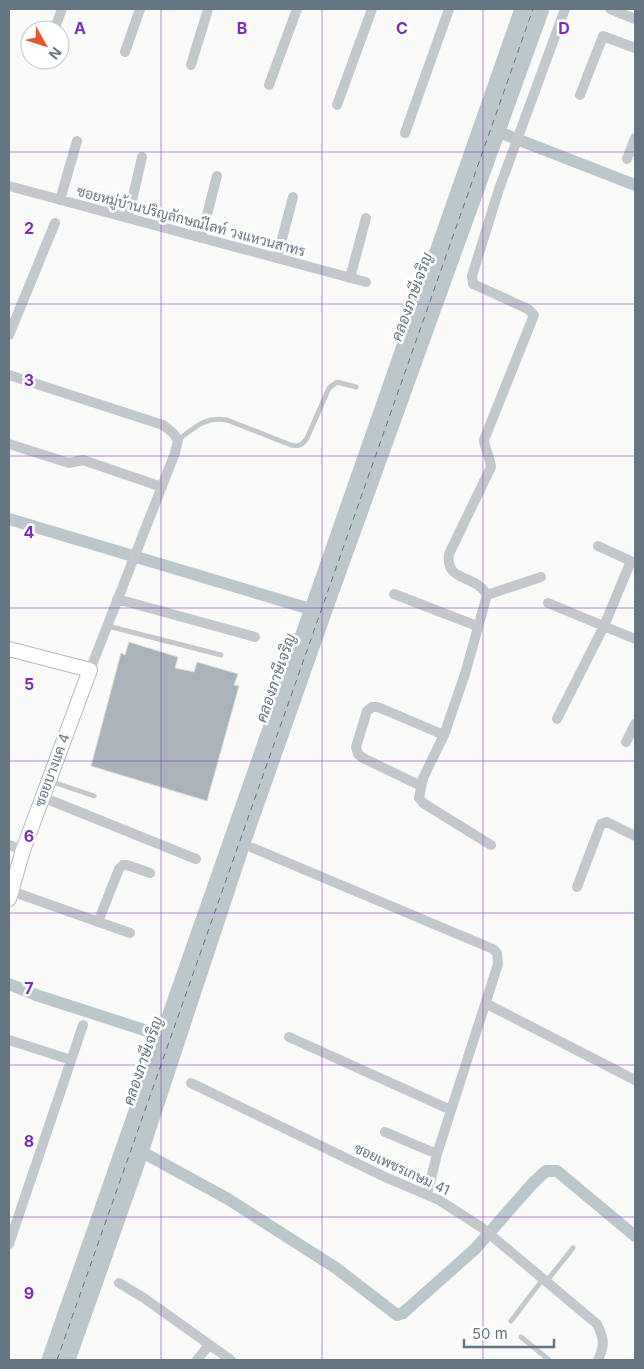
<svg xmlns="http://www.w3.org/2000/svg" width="644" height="1369" font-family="Inter,Sarabun,sans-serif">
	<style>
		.water { fill: #bbc7cb }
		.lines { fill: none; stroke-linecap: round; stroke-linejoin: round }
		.canal { stroke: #bbc7cb; stroke-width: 12 }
		.ferry { stroke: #60757c; stroke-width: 1; stroke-dasharray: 6 5; stroke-linecap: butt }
		.building { fill: #aab3b9; stroke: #dcdcda }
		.secondary-casing { stroke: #b3babf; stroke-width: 16 }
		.lane { stroke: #c3c8cc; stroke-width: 5 }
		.street { stroke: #c3c8cc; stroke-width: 10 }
		.secondary { stroke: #fff; stroke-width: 14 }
		.grid { fill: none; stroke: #7b2cbf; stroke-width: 1; stroke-opacity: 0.55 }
		.labels { text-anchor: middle; stroke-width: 5; stroke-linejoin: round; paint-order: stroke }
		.street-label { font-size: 14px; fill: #657683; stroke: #fff }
		.water-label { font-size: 15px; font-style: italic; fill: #60757c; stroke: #fff }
		.grid-label { font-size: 16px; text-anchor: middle; font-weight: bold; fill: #7b2cbf; stroke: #fff; stroke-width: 5; stroke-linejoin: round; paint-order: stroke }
	</style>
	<rect width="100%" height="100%" fill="#fafaf8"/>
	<path class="water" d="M 514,9 L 550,9 L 333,610 L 251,843 L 141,1176 L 76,1360 L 41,1360 Z"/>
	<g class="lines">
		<path class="canal" d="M 491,129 L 635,185
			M 9,519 L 317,611
			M 9,984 L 36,995 L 169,1038
			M 133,1147 L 228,1199 L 336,1268 L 397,1315 L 403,1313 L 475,1249 L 533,1183 L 546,1171 L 557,1171 L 635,1236"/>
		<path class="ferry" d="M 57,1360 L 533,9"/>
	</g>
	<path class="building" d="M 129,642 L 178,657 L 175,668 L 194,672 L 197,662 L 238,674 L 234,685 L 239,686 L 207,801 L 91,766 L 121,653 L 125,655 Z"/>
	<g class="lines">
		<defs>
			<path id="secondary" d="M 9,649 L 90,670 L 23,850 L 9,899"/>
		</defs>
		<use href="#secondary" class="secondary-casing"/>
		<path class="lane" d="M 178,440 C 194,428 205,416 227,420 L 291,445 C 300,447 302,445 307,438 L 329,388 L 337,382 L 356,387
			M 108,626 L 221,655
			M 50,781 L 94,796
			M 546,1282 L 573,1248
			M 511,1321 L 543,1279
			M 521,1337 L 549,1360"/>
		<path class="street" d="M 610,9 L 635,19
			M 54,30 L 62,9
			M 125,52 L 140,9
			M 191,65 L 208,9
			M 269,85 L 297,9
			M 580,95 L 603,36 L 635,48
			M 337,105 L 372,9
			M 405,133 L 449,9
			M 627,159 L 635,138
			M 9,186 L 366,282
			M 60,200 L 77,141
			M 128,218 L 142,157
			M 201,238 L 217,176
			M 277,258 L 293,197
			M 350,278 L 366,218
			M 9,335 L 55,223
			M 9,375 L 163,425 L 173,433 L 178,440 L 175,453 L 90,670
			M 9,444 L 69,463 L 83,460 L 162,487
			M 598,546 L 635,563
			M 394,594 L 477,626
			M 487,595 L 541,577
			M 117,599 L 255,637
			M 548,603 L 635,639
			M 557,719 L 604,626 L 631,561
			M 626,742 L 635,724
			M 421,786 L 363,758 L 358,754 L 356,747 L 367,711 L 372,707 L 378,707 L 444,735
			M 42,797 L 196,859
			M 9,845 L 23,850
			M 491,845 L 423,803 L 419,798 L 423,778 L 444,735 L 465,674 L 487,595 C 475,573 445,583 449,554 L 491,467 C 490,457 485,450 484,440 L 534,315 L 528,309 L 473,284 L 472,276 L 499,189 L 565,9
			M 253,848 L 493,949 L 497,953 L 498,964 L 437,1154 L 427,1195
			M 577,887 L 601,824 L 607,822 L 635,836
			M 11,891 L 130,933
			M 98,922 L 119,869 L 123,865 L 127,865 L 150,873
			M 487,1004 L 635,1080
			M 289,1037 L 451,1110
			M 9,1040 L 71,1060
			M 191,1083 L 385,1177 L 439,1200 L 481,1227 L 597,1324 C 604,1339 605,1345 598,1360
			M 385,1132 L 437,1154
			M 9,1244 L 83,1025
			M 119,1283 L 144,1298 L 231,1360
			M 197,1360 L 209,1345"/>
		<use href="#secondary" class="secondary"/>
	</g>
	<path class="grid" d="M 161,9 L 161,1360M 322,9 L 322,1360M 483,9 L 483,1360M 9,152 L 635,152M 9,304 L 635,304M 9,456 L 635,456M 9,608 L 635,608M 9,761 L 635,761M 9,913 L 635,913M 9,1065 L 635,1065M 9,1217 L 635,1217"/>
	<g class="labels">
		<g class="street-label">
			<text transform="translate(191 221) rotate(15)" y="5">ซอยหมู่บ้านปริญลักษณ์ไลท์ วงแหวนสาทร</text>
			<text transform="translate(52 770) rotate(-70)" y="5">ซอยบางแค 4</text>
			<text transform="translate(402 1169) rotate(25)" y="5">ซอยเพชรเกษม 41</text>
		</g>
		<g class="water-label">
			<text transform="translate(412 297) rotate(-70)" y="5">คลองภาษีเจริญ</text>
			<text transform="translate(276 678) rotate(-71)" y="5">คลองภาษีเจริญ</text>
			<text transform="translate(143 1061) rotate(-71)" y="5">คลองภาษีเจริญ</text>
		</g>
	</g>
	<g class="grid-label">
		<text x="80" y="34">A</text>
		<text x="242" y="34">B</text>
		<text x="402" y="34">C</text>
		<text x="564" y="34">D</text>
		<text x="29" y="234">2</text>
		<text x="29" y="386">3</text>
		<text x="29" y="538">4</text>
		<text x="29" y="690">5</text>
		<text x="29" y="842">6</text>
		<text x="29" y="994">7</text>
		<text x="29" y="1147">8</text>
		<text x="29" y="1299">9</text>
	</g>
	<rect width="644" height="1369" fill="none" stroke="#657683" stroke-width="20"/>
	<g transform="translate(45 45) rotate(129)"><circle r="24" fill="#ffffff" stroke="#c1c8cd"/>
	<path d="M0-4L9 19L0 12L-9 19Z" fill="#e4572e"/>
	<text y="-8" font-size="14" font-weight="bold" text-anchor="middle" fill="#657683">N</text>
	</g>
	<path d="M464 1339v8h90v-8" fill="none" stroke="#657683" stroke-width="2.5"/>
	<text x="472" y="1339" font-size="15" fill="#657683" stroke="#ffffff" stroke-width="4" paint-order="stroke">50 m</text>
</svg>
